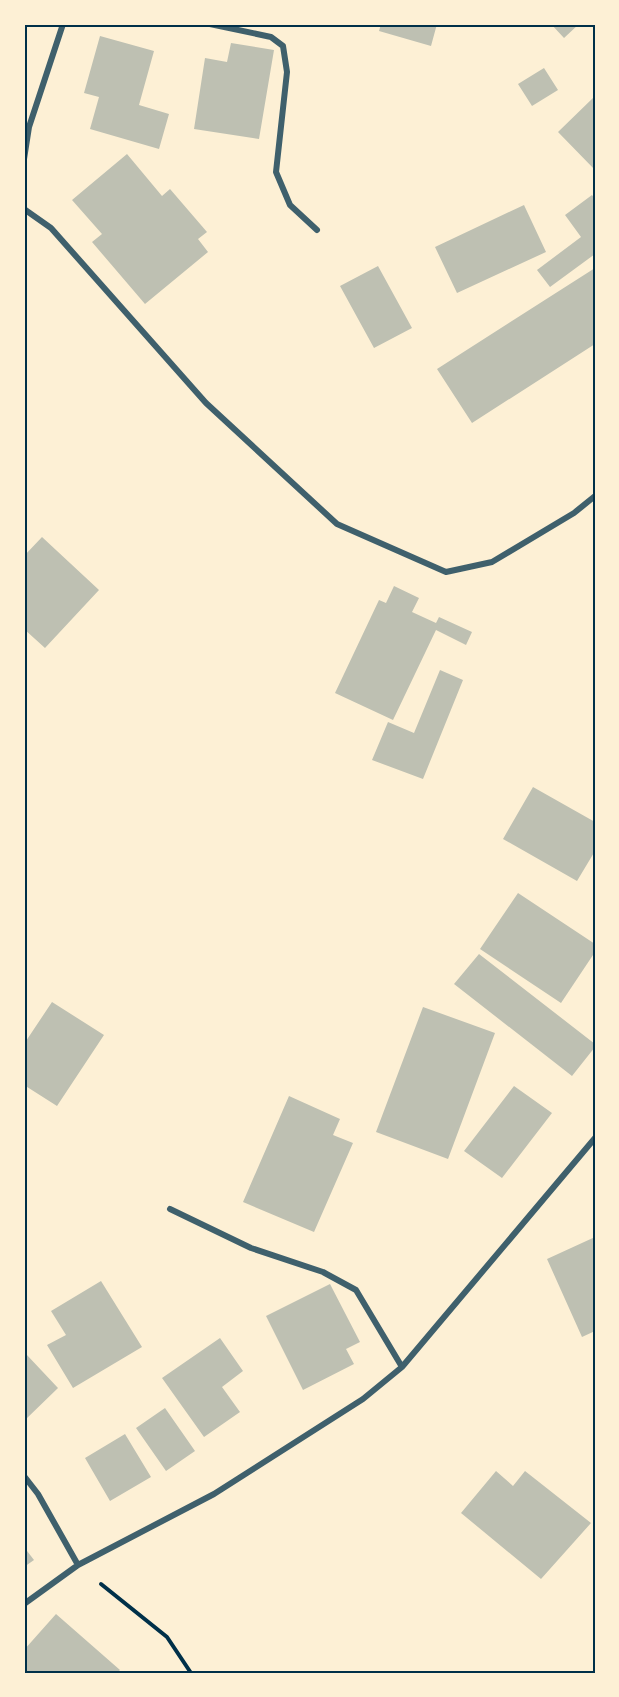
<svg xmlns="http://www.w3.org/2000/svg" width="619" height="1697" font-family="'Fira Sans',sans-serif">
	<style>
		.building { fill: #bec0b2 }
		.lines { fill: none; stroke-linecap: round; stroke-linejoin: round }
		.path { stroke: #003049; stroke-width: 4 }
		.minor { stroke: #3f606c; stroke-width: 6 }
		.neatline { fill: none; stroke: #003049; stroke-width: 2 }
	</style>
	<rect width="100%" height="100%" fill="#fdf0d5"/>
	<path class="building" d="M 381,24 L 437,24 L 431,46 L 379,31 Z
		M 551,24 L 579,24 L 564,38 Z
		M 100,36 L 154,51 L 139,105 L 169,114 L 159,149 L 90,129 L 99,97 L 84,93 Z
		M 231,43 L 274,50 L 259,139 L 194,129 L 205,58 L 227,62 Z
		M 544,68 L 558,90 L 532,106 L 518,84 Z
		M 595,96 L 595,170 L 558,132 Z
		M 127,154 L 162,196 L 170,189 L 207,232 L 198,239 L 208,252 L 145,304 L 92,242 L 102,234 L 72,200 Z
		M 592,195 L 595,199 L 595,254 L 550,287 L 537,270 L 581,237 L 565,215 Z
		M 524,205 L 546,252 L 457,293 L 435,247 Z
		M 378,266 L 412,328 L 374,348 L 340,286 Z
		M 595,268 L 595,344 L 472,423 L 437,369 Z
		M 42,537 L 99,590 L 45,648 L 24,629 L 24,556 Z
		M 394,586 L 419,598 L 412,612 L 436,623 L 439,617 L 472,632 L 466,645 L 436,630 L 393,720 L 335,693 L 379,600 L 386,603 Z
		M 440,670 L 463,680 L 423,779 L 372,760 L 388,722 L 414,733 Z
		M 533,787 L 595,822 L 595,851 L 577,881 L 503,839 Z
		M 518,893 L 595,944 L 595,952 L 561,1003 L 480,949 Z
		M 479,954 L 595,1044 L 595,1047 L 572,1076 L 454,984 Z
		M 52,1002 L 104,1035 L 57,1106 L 24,1085 L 24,1044 Z
		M 423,1007 L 495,1033 L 448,1159 L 376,1132 Z
		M 514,1086 L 552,1113 L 502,1178 L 464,1151 Z
		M 289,1096 L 340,1119 L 333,1135 L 353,1143 L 314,1232 L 243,1202 Z
		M 595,1237 L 595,1331 L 582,1337 L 547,1259 Z
		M 101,1281 L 142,1347 L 73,1388 L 47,1345 L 66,1335 L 51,1311 Z
		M 330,1284 L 360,1342 L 346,1349 L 354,1364 L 303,1390 L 266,1316 Z
		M 220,1338 L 243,1371 L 222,1387 L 240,1412 L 204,1437 L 162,1378 Z
		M 26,1354 L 58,1388 L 24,1421 L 24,1356 Z
		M 165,1408 L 195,1451 L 166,1471 L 136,1428 Z
		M 125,1434 L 151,1477 L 110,1501 L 85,1458 Z
		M 496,1471 L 513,1486 L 525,1471 L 591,1523 L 541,1579 L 461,1513 Z
		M 24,1547 L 34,1560 L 24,1567 Z
		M 56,1614 L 120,1670 L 117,1673 L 28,1673 L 24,1669 L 24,1650 Z"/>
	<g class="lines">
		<path class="path" d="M 101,1584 L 167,1637 L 191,1673"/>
		<path class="minor" d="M 210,24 L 271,37 L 283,46 L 287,72 L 276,172 L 290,205 L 317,230
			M 24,159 L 29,127 L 63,24
			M 24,209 L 51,228 L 206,403 L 337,524 L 446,572 L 492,562 L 574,513 L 595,496
			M 170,1209 L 251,1248 L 323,1272 L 356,1290 L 402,1367
			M 24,1476 L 38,1494 L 78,1565
			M 24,1604 L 78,1565 L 214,1494 L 363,1399 L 402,1367 L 595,1138"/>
	</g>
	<rect width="619" height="1697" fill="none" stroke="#fdf0d5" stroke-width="51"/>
	<rect x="26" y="26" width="568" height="1646" class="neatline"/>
</svg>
